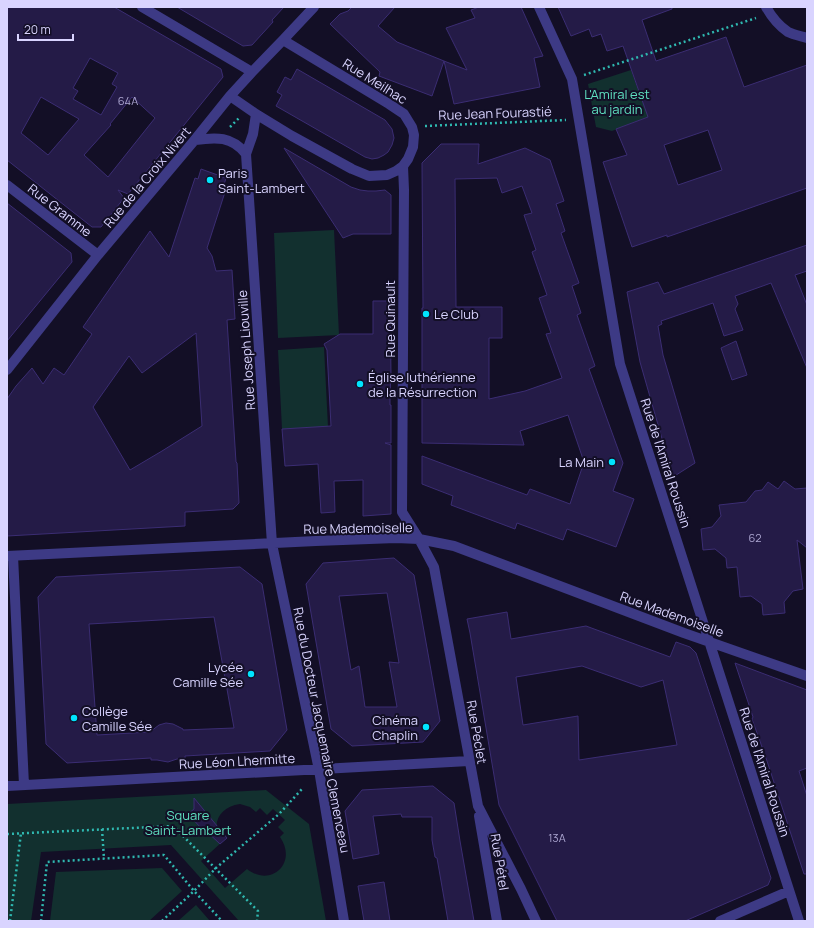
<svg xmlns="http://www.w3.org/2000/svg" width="814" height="928" font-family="Manrope,sans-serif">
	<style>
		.green { fill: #12302f; fill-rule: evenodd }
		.building { fill: #241b47; stroke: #3b2d73; fill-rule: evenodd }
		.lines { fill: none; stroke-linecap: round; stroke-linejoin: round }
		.path { stroke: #2fb8b0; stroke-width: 2.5; stroke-dasharray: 2 3; stroke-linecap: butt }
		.minor { stroke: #3d3a85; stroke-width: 10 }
		.poi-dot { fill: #00e5ff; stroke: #130f26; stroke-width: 1.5 }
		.labels { text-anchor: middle; stroke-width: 4; stroke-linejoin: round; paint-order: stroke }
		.number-label { font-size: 11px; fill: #aca6d1 }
		.street-label { font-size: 13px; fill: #d9d4ff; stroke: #130f26 }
		.park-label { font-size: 13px; fill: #5fe0c0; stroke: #130f26 }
		.poi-label { font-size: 13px; fill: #d9d4ff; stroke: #130f26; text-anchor: start }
	</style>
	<rect width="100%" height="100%" fill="#130f26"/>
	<path class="green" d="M 631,70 L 641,98 L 660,112 L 612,131 L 596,127 L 588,84 Z
		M 334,230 L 339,335 L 278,338 L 274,233 Z
		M 324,347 L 328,427 L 282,429 L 278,350 Z
		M 266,790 L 309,824 L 326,921 L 239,921 L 171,845 L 41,852 L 31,921 L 7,921 L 7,804 ZM 240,804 L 250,807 L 256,812 L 260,808 L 267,815 L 273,809 L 285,820 L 278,827 L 284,833 L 280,837 C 298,863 271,888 247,869 L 225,888 L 201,861 L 222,842 C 210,824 219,807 240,804 Z
		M 162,868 L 182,891 L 149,921 L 50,921 L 56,872 Z
		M 196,905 L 210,921 L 178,921 Z"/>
	<path class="building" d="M 7,7 L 114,7 L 221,69 L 223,77 L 128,194 L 118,190 L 124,198 L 101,227 L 92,227 L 7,160 ZM 90,58 L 118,73 L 112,84 L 117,87 L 101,115 L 73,99 L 78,91 L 73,88 ZM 41,97 L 79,119 L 48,155 L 21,133 ZM 132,97 L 155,118 L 108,177 L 84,155 L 111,125 L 110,124 Z
		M 177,7 L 284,7 L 272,20 L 273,22 L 252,45 L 243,46 Z
		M 352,7 L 395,7 L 378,26 L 397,42 L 444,61 L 432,96 L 379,76 L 380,72 L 330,24 L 340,14 L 348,11 Z
		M 479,7 L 521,7 L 543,56 L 534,58 L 540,87 L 454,104 L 444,61 L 467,70 L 446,28 L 475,18 L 471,10 Z
		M 558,7 L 672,7 L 672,9 L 642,20 L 656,61 L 726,37 L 744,87 L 807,65 L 807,188 L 667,237 L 667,235 L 632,247 L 603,162 L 627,155 L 616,129 L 648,117 L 623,46 L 607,51 L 601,34 L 592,37 L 589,29 L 571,36 ZM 708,130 L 722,170 L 678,185 L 664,145 Z
		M 297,69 L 385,120 L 392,129 L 394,138 L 392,145 L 388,152 L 384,155 L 378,158 L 372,159 L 365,157 L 276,106 L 282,95 L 277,92 L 285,77 L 291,80 Z
		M 441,144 L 479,144 L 478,164 L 525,148 L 550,160 L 564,201 L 556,204 L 565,231 L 561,233 L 579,283 L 572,286 L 581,313 L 577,315 L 595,366 L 589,369 L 623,463 L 613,491 L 634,499 L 616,547 L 567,529 L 563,540 L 517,523 L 515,529 L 451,505 L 453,496 L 422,484 L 422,456 L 527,495 L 530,489 L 570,504 L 584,462 L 568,415 L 520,431 L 524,445 L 422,443 L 422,308 L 423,308 L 422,163 ZM 497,178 L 502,193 L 522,186 L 532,213 L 524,215 L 536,250 L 532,252 L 547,295 L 539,298 L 551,333 L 546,334 L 562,378 L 525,391 L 489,399 L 489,338 L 502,338 L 502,307 L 456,307 L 455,179 Z
		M 284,148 L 351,187 L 360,190 L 368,191 L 376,191 L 385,190 L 391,195 L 391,234 L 353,234 L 343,238 Z
		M 201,169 L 226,178 L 223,188 L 226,189 L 207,248 L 212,256 L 216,271 L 232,270 L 235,319 L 227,320 L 236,462 L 237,463 L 239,503 L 233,509 L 185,512 L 185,526 L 7,536 L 7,399 L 16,386 L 32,368 L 43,384 L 54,368 L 64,375 L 92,334 L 83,327 L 150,231 L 169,257 L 195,178 L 198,179 ZM 196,333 L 202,426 L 162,451 L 130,470 L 93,407 L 129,356 L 142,373 Z
		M 7,203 L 71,253 L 72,262 L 7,341 Z
		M 807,245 L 807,271 L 795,275 L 807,305 L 807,368 L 771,283 L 735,296 L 738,304 L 735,309 L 743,330 L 724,336 L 713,303 L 661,321 L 662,324 L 658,326 L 663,355 L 695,463 L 673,477 L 640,362 L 627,292 L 658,282 L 664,294 Z
		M 373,301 L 390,301 L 391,375 L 390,393 L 390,405 L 391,405 L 391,443 L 385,443 L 391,445 L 391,514 L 363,516 L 363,480 L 334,481 L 335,512 L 321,513 L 318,464 L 285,466 L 282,429 L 331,426 L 327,350 L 324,344 L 340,334 L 373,334 Z
		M 736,341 L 747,375 L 732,380 L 721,348 Z
		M 784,481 L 795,489 L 807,488 L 807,548 L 797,540 L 803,589 L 793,591 L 784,602 L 785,613 L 763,615 L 762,604 L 751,596 L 740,597 L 737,567 L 727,568 L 726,558 L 715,549 L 703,550 L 701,529 L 712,527 L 721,516 L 719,505 L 746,502 L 755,491 L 762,490 L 768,482 L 778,489 Z
		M 394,558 L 414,575 L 440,721 L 423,742 L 352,746 L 331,729 L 306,584 L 323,563 ZM 387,593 L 399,663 L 389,662 L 397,707 L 365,707 L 359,666 L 351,670 L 339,596 Z
		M 240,567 L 262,584 L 287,730 L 270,751 L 185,756 L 185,759 L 177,759 L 168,762 L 157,760 L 151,760 L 151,758 L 67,763 L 46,744 L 38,597 L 56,577 ZM 214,617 L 234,728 L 183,730 L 183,729 L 173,724 L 166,723 L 159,725 L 150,732 L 97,735 L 89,624 Z
		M 507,612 L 511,639 L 586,626 L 670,657 L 676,642 L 690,647 L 696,653 L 771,878 L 768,885 L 685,921 L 557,921 L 499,805 L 470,633 L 467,619 ZM 582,666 L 641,687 L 663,680 L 677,745 L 579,760 L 578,716 L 523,725 L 516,677 Z
		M 735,663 L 807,690 L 807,768 L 799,771 L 807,796 L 807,874 L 804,874 L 767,761 L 752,719 L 753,717 Z
		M 433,786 L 454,803 L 460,841 L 474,921 L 448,921 L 437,858 L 435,857 L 432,840 L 432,817 L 402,817 L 401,814 L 373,816 L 379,854 L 353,859 L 345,811 L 362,790 Z
		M 194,798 L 227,838 L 220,844 L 203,828 L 202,829 L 188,814 L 194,809 Z
		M 384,882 L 390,921 L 364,921 L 358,886 Z"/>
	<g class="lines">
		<path class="path" d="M 584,75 L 756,18
			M 425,126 L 566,120
			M 230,127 L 239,118
			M 102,829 L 104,859
			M 7,834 L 173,826 L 258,911 L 257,921
			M 10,921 L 21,833
			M 41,921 L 47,862 L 164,855 L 194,891 L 222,921
			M 162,921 L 194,891 L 216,868 L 279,814 L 302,789"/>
		<path class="minor" d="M 142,7 L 252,72
			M 539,7 L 572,79 L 620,364 L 799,921
			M 766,7 C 771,16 779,26 788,32 C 794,35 801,36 807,38
			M 230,96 L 256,114 L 292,136 L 352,169 L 369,176 L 387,175 L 396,171 L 403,166 L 408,159 L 413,147 L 414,135 L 412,127 L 404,114 L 389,104 L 283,40
			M 256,114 L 253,134 L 246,154 L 272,544 L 319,770 L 344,921
			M 195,140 C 216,137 232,136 246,154
			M 403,166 L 404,190 L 402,512 L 419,539 L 434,567 L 478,806 L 521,889 L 536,921
			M 7,185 L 98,255
			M 7,370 L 98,255 L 193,142 L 230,96 L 252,72 L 283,40 L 314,7
			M 7,556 L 316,541 L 396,538 L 419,539 L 454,546 L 684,633 L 807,676
			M 13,556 L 24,785
			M 7,786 L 469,761
			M 479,816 L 497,921
			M 720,921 L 789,891"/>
	</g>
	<g class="poi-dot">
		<circle cx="210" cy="180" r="4"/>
		<circle cx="426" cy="314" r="4"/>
		<circle cx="360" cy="384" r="4"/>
		<circle cx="612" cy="462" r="4"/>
		<circle cx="251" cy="674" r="4"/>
		<circle cx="74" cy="718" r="4"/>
		<circle cx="426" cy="727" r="4"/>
	</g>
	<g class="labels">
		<g class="number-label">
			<text x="128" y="105">64A</text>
			<text x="755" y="542">62</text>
			<text x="557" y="842">13A</text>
		</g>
		<g class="street-label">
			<text transform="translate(375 81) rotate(32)" y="5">Rue Meilhac</text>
			<text transform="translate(495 113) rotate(-2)" y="5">Rue Jean Fourastié</text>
			<text transform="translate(147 177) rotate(-50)" y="5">Rue de la Croix Nivert</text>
			<text transform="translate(60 210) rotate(38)" y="5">Rue Gramme</text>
			<text transform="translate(390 319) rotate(-90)" y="5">Rue Quinault</text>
			<text transform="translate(246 350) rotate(-94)" y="5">Rue Joseph Liouville</text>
			<text transform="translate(666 463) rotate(72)" y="5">Rue de l'Amiral Roussin</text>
			<text transform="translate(358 528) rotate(-1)" y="5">Rue Mademoiselle</text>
			<text transform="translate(672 614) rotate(20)" y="5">Rue Mademoiselle</text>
			<text transform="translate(322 730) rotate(79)" y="5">Rue du Docteur Jacquemaire Clemenceau</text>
			<text transform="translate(477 732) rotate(80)" y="5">Rue Péclet</text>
			<text transform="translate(237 761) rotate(-3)" y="5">Rue Léon Lhermitte</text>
			<text transform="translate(765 772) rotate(72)" y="5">Rue de l'Amiral Roussin</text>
			<text transform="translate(500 862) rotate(81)" y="5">Rue Pétel</text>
		</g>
		<g class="park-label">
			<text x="617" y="99">L'Amiral est<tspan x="617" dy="15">au jardin</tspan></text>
			<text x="188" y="820">Square<tspan x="188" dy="15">Saint-Lambert</tspan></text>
		</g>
		<g class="poi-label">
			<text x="218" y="178">Paris<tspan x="218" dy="15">Saint-Lambert</tspan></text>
			<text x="434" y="319">Le Club</text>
			<text x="368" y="382">Église luthérienne<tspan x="368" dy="15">de la Résurrection</tspan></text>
			<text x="604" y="467" text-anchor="end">La Main</text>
			<text x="243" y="672" text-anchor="end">Lycée<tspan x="243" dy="15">Camille Sée</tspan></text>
			<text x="82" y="716">Collège<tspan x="82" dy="15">Camille Sée</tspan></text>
			<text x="418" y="725" text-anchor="end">Cinéma<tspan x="418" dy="15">Chaplin</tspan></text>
		</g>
	</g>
	<rect width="814" height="928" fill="none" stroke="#d9d4ff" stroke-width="16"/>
	<path d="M18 34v6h55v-6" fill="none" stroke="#d9d4ff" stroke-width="2"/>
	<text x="24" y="34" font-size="12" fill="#d9d4ff" stroke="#130f26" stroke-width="3" paint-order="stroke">20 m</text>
</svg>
